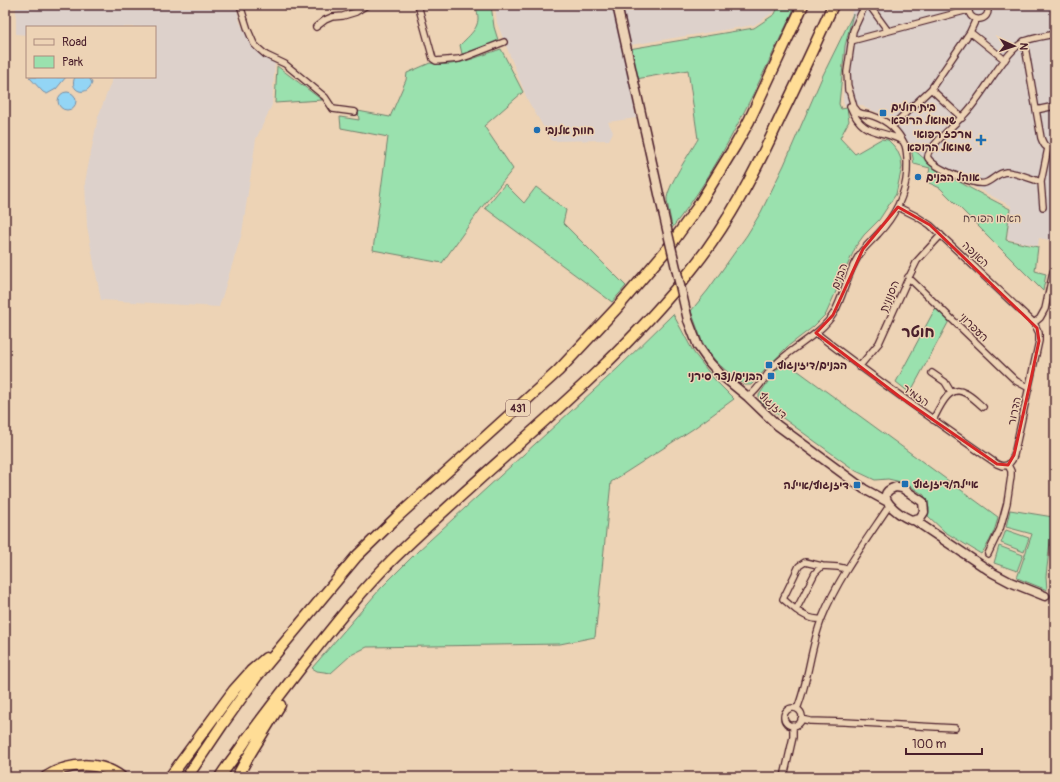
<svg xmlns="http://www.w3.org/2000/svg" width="1060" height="782" font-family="Pangolin,'Playpen Sans Hebrew',sans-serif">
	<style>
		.built { fill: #ddd1cb }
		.green { fill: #9ae1ae; stroke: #72806c }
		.water { fill: #93d5f5; stroke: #768ca4 }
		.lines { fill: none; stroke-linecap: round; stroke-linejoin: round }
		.secondary-tunnel { stroke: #ccaf99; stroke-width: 8; stroke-dasharray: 8 4; stroke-linecap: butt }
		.street-casing { stroke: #4a1f2b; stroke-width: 8 }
		.secondary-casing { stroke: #4a1f2b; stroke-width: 11 }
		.highway-casing { stroke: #4a1f2b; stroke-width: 13 }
		.street { stroke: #edd3b5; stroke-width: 5.5 }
		.secondary { stroke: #edd3b5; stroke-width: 8 }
		.highway { stroke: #ffdd96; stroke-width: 10 }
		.rail { stroke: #4a1f2b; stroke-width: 1.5; stroke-dasharray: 6 3; stroke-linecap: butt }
		.secondary-bridge-casing { stroke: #4a1f2b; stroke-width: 11; stroke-linecap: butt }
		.secondary-bridge { stroke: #edd3b5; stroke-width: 8 }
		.marked { fill: none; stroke: #d62828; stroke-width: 3; stroke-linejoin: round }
		.poi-dot { fill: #1f6fb2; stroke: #edd3b5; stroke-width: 1.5 }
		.labels { text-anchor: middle; stroke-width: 3; stroke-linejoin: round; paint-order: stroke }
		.shield { fill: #edd3b5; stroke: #7b5554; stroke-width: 1 }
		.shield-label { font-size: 10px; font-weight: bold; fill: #4a1f2b }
		.poi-label { font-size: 11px; font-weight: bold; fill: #4a1f2b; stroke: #edd3b5; text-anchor: start }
		.park-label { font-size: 11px; fill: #563c3f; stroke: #edd3b5 }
		.street-label { font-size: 11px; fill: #4a1f2b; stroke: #edd3b5 }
		.district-label { font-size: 15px; font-weight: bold; fill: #4a1f2b; stroke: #edd3b5 }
	</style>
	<rect width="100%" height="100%" fill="#edd3b5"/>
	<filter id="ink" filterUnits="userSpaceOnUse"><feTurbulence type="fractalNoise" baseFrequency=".025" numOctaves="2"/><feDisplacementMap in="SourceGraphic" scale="8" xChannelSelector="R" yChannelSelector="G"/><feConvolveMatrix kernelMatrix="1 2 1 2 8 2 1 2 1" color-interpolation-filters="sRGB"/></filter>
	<g filter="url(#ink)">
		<path class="built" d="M 16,5 L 236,5 L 240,22 L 252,46 L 261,55 L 275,61 L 272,105 L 256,139 L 242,233 L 219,307 L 101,300 L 87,226 L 85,182 L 98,117 L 113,77 L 155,77 L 155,27 L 27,27 L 27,35 L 16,34 Z
			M 495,5 L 779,5 L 776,11 L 754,25 L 624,46 L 636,118 L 608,122 L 613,132 L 609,140 L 552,141 L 528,101 L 497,23 Z
			M 855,5 L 1055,5 L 1055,241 L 1039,238 L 1038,246 L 1007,239 L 1011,206 L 919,158 L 891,117 L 865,108 L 863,105 L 858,105 L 856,102 L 845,107 L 843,101 L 845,46 L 852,11 Z"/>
		<path class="green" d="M 475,5 L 491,5 L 494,27 L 498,40 L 490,45 L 462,54 L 460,45 C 474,31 483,25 475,5 Z
			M 779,5 L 796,5 C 784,31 771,56 759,82 C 734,133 708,183 672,228 C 671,219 668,209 667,200 C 666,188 691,151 698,139 L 688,70 L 636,79 L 629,49 L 754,28 L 775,14 Z
			M 853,14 L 845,46 L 839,104 L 841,109 L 847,108 L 849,121 L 840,138 L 855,154 L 881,139 L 888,140 L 893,145 L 897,150 L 901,159 L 902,167 L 896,194 L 879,220 L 864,235 L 856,246 L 826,314 L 813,327 L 787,347 L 751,385 L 745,385 C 728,373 711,360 702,341 C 698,331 695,321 691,311 L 708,290 L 747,235 L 761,212 L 784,165 L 823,75 Z
			M 501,49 L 523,92 L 484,126 L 513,169 L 482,207 L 442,263 L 373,250 L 388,137 L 341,128 L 340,117 L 359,120 L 358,111 L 390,117 L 406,80 L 407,73 L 430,63 C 453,69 479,56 501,49 Z
			M 277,66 L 322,100 L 275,103 Z
			M 911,147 C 939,174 976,191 1010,209 L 1006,240 L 1038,247 L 1035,271 L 1046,274 L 1043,291 L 940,188 L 927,182 L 930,168 L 914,164 Z
			M 505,184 L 524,203 L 536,187 L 566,210 L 563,223 L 626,286 L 612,302 L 485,208 Z
			M 937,305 L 949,321 L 910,393 L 896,382 Z
			M 673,314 L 694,353 L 714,379 L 734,399 L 693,429 L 611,482 L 595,637 L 560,644 L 367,647 L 351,655 L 331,673 L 317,671 L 312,668 L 381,588 L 418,551 L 617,369 Z
			M 786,362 L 998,517 C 995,531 990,542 981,554 L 945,532 L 928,516 L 929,508 L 924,495 L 905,483 L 888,479 L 875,480 L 856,471 L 762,403 L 759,399 L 759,395 L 776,370 Z
			M 1010,510 L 1053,517 L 1046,576 L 1047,590 L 1017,578 L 1032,534 L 1006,527 Z
			M 1006,530 L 1029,538 L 1024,552 L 1001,543 Z
			M 999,546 L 1023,555 L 1017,571 L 994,563 Z"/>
		<path class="water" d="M 29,77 L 66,77 L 56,89 L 47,94 L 43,92 Z
			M 75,77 L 89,77 L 92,83 C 87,98 68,91 75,77 Z
			M58 101a9 9 0 1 1 18 0a9 9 0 1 1-18 0Z"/>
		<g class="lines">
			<path class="secondary-tunnel" d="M 1045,596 L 1055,600"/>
			<defs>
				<path id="street" d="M 240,5 L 248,30 L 254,44 L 258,48 L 266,55 L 285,64 L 325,97 L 333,109 L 355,112
					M 418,5 L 433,59 L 436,61 L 459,59 L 468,56 L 504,42
					M 869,5 L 888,31
					M 970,5 C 963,24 994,24 987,5
					M 316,27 L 325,20 L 332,17 L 343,16 L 356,12 L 367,5
					M 970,32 L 1005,60
					M 851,41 L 968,10
					M 1024,41 L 1041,138 C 1044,146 1046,149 1055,148
					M 931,89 L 962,118
					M 848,90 L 847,72 L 853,31 L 865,5
					M 850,106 C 863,137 877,128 901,140
					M 1036,110 L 1055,106
					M 892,126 L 931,89 L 970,32 L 976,19
					M 1041,182 C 1032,179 1015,172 1006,172 C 997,173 992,181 985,183 C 974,186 933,167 928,158 C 924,151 958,121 964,115 C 984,95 1001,56 1023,42 C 1030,38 1046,36 1055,34
					M 898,207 L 916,216 L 930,225 L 1034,323 L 1039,333 L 1039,341 L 1014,455 L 1012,460 L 1008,465
					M 1043,207 L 1041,182 L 1048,148
					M 908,277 L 1016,381 L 1029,388
					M 1034,323 L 1040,318 L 1045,309 L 1053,272
					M 816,333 C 875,379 935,421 997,464 L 1002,466 L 1008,465
					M 859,367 L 879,343 L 907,281 L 917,261 L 941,235
					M 932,373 L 945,382 L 951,392
					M 748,397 C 760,389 765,375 775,365 C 793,346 820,336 834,313 C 844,295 847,274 858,257 C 863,248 871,242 878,234 C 894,217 905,197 907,172 C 907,164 908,154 905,145 C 898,130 888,121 873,116 C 868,114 863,115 858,112 L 854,107 L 848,86
					M 933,420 C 939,409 949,383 965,393 C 972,396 977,402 983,407
					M 988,554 L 1000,529 L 1007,503 L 1011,476 L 1011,471 L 1008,465
					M 822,566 L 815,573 L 796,610 C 805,616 811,620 822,619
					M 796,610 L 783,599 L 799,566 L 805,562 L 822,566 L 838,567 L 847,569
					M784 717a9 9 0 1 1 18 0a9 9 0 1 1-18 0Z
					M 797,709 C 809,680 810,648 822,618 C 838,578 865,542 889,506
					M 801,719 L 810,721 L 844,722 L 955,728
					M 784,777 L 793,737 L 793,725"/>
				<path id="secondary" d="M 617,5 L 663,212
					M 688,320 L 698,346 L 710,363 L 721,375 L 748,397 L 777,425 L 864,489 L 886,501
					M 896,487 L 902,488 L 923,502 L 924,512 L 920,518 L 911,520 C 900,515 870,495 896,487 Z
					M 914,520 L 993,573 L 1010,582 L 1045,596"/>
				<path id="highway" d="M 46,777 C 68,762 100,761 121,777
					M 170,777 L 234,690 L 251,671 L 266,658
					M 187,777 L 222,725 L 257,676 L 356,557 L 396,518 L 558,371 L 616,309 L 669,247 L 697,208 L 735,146 L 749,121 L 803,5
					M 220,777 C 228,764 238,753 246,740 C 266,713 286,687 306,661 C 333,627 360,592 391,561 C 490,463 605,379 692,269 C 729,223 755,172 780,118 C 798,81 816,43 833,5
					M 237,777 L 248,757 L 280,705"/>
			</defs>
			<use href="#street" class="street-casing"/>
			<use href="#secondary" class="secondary-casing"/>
			<use href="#highway" class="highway-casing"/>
			<use href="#street" class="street"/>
			<use href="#secondary" class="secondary"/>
			<use href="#highway" class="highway"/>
			<path class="rail" d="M 1055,561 L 1054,595 L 1055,621"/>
			<defs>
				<path id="secondary-bridge" d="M 663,212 L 688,320"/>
			</defs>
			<use href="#secondary-bridge" class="secondary-bridge-casing"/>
			<use href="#secondary-bridge" class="secondary-bridge"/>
		</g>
	</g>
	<path class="marked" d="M 898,207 L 930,225 L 1037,328 L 1039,341 L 1029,388 L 1014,455 L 1008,465 L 997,464 L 900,397 L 816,333 L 833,315 L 863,249 Z"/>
	<g class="poi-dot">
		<rect x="879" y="109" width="8" height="8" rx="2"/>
		<circle cx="537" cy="130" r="4"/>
		<path d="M979 134h4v4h4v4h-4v4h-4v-4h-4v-4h4z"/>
		<circle cx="918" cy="177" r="4"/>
		<rect x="765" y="361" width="8" height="8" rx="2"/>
		<rect x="767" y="372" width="8" height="8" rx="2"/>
		<rect x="901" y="480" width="8" height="8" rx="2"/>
		<rect x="853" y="481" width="8" height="8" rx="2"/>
	</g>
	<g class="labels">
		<rect class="shield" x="506" y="400" width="24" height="16" rx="3"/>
		<g class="shield-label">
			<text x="518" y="412">431</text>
		</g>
		<g class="poi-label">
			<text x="891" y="111">בית חולים<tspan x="891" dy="13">שמואל הרופא</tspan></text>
			<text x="545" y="134">חוות אלנבי</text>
			<text x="972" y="138" text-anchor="end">מרכז רפואי<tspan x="972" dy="13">שמואל הרופא</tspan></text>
			<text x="926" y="181">אוהל הבנים</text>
			<text x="777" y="369">הבנים/דיזינגוף</text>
			<text x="763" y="380" text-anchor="end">הבנים/נצר סירני</text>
			<text x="913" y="488">איילה/דיזנגוף</text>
			<text x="849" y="489" text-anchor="end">דיזנגוף/איילה</text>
		</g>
		<g class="park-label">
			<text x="992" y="222">האחו הפורח</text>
		</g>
		<g class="street-label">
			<text transform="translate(976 254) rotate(43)" y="4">האנפה</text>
			<text transform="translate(839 276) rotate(-69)" y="4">הבנים</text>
			<text transform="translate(889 296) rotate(-67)" y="4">הסנונית</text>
			<text transform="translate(974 327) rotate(44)" y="4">העפרוני</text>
			<text transform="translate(916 395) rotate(35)" y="4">הזמיר</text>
			<text transform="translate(773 405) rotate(43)" y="4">דיזנגוף</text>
			<text transform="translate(1014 411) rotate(-78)" y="4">הדרור</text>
		</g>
		<g class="district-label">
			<text x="918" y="337">חוטר</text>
		</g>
	</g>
	<rect width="1060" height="782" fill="none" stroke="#edd3b5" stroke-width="20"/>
	<rect x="10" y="10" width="1040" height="762" fill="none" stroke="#4a1f2b" stroke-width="1.5" filter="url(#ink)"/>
	<rect x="26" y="26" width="130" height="52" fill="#edd3b5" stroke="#ac8b7e"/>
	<rect x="34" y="39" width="20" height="6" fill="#edd3b5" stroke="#ac8b7e"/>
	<text x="62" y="46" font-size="12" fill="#4a1f2b">Road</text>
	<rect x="34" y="56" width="20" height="12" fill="#9ae1ae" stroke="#ac8b7e"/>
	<text x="62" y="66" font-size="12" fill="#4a1f2b">Park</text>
	<g transform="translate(1014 46) rotate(93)" stroke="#edd3b5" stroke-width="3" paint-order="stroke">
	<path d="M0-3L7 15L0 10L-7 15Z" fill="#4a1f2b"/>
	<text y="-6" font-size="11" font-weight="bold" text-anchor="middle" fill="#4a1f2b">N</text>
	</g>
	<path d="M906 748v6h76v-6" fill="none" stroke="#4a1f2b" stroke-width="2"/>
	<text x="912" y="748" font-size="12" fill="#4a1f2b" stroke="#edd3b5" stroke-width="3" paint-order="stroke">100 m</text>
</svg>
